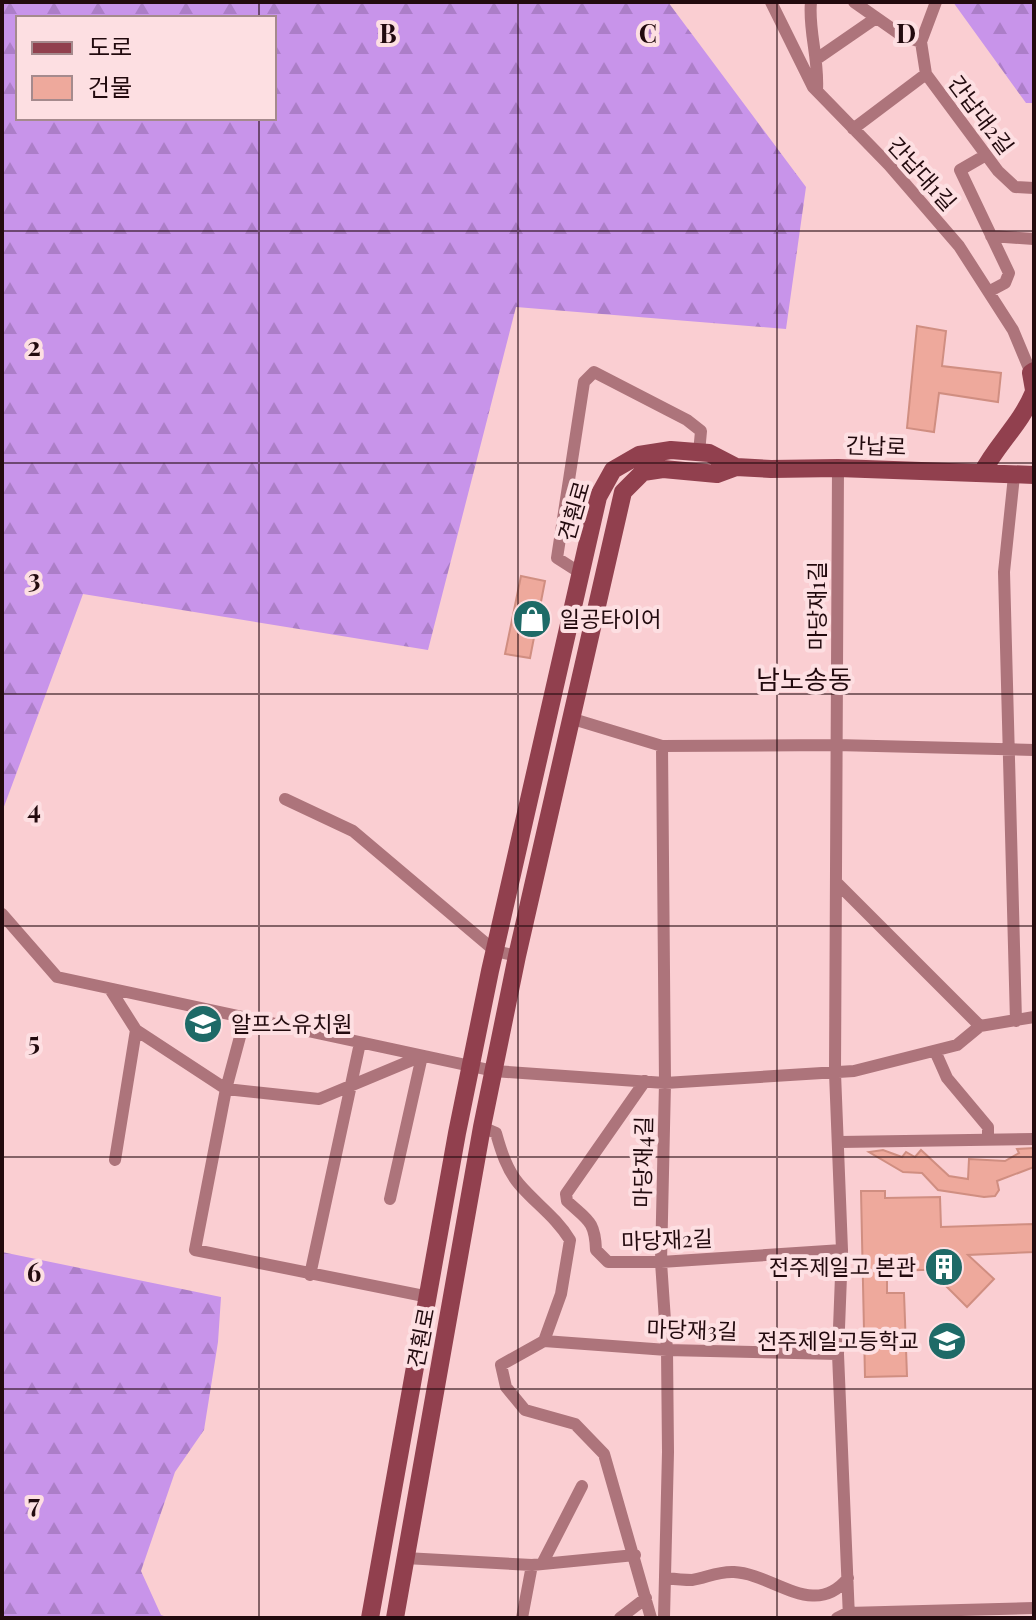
<svg xmlns="http://www.w3.org/2000/svg" width="1036" height="1620" font-family="'Playfair Display','Noto Sans KR',serif">
	<style>
		.forest { fill: url(#forest-firs); fill-rule: evenodd }
		.building { fill: #eea99c; stroke: #d08e81; stroke-width: 2 }
		.lines { fill: none; stroke-linecap: round; stroke-linejoin: round }
		.street { stroke: #ad747b; stroke-width: 12 }
		.secondary { stroke: #91404e; stroke-width: 18 }
		.grid { fill: none; stroke: #220a0e; stroke-width: 2; stroke-opacity: 0.55 }
		.labels { text-anchor: middle; stroke-width: 8; stroke-linejoin: round; paint-order: stroke }
		.street-label { font-size: 22px; fill: #220a0e; stroke: #fddfe2 }
		.poi-label { font-size: 22px; fill: #220a0e; stroke: #fddfe2; text-anchor: start }
		.quarter-label { font-size: 26px; fill: #220a0e; stroke: #fddfe2 }
		.grid-label { font-size: 26px; text-anchor: middle; font-weight: bold; fill: #220a0e; stroke: #fddfe2; stroke-width: 8; stroke-linejoin: round; paint-order: stroke }
	</style>
	<defs>
		<pattern id="forest-firs" width="22" height="20" patternUnits="userSpaceOnUse" patternTransform="scale(2)"><rect width="22" height="20" fill="#c894ea"/><path d="M5 1l3.5 6h-7zM16 11l3.5 6h-7z" fill="#ac7ec8"/></pattern>
	</defs>
	<rect width="100%" height="100%" fill="#faced2"/>
	<path class="forest" d="M 2,2 L 668,2 L 806,187 L 786,329 L 516,307 L 428,650 L 83,594 L 2,812 ZM 18,18 L 274,18 L 274,118 L 18,118 Z
		M 953,2 L 1034,2 L 1034,103 L 1026,103 Z
		M 2,1252 L 221,1297 L 218,1342 L 204,1430 L 175,1472 L 141,1571 L 161,1615 L 170,1618 L 2,1618 Z"/>
	<path class="building" d="M 917,326 L 946,331 L 942,366 L 1001,373 L 998,402 L 939,393 L 934,432 L 907,428 Z
		M 521,576 L 545,581 L 530,658 L 505,654 Z
		M 1034,1148 L 1034,1167 L 997,1181 L 999,1190 L 995,1196 L 984,1197 L 938,1190 L 922,1173 L 903,1172 L 869,1152 L 883,1150 L 902,1157 L 906,1152 L 915,1157 L 921,1150 L 949,1176 L 968,1179 L 969,1159 L 1005,1161 L 1019,1153 L 1017,1149 Z
		M 861,1191 L 885,1191 L 885,1198 L 940,1197 L 941,1227 L 1034,1224 L 1034,1252 L 968,1255 L 994,1279 L 967,1307 L 942,1282 L 956,1269 L 887,1271 L 887,1293 L 904,1293 L 907,1376 L 865,1377 Z"/>
	<g class="lines">
		<path class="street" d="M 771,2 L 813,87 L 889,165 L 959,246 L 1013,330 L 1031,373
			M 811,2 C 808,30 819,58 817,90
			M 854,2 L 901,35 L 921,42
			M 936,2 L 921,42 L 926,74 L 998,171 L 1015,187 L 1034,188
			M 818,58 L 876,18
			M 853,129 L 926,74
			M 986,155 L 960,170 L 1009,273 L 1005,283 L 990,291
			M 991,236 L 1034,239
			M 838,468 L 835,1073 L 842,1250 L 838,1354 L 849,1618
			M 1014,476 L 1004,572 L 1016,1021
			M 582,574 L 557,558 L 584,382 L 594,372 L 687,420 L 701,431 L 699,453
			M 573,719 L 662,746 L 836,745 L 1034,750
			M 662,746 L 665,1083 L 661,1262 L 667,1350 L 668,1452 L 664,1618
			M 285,799 L 353,831 L 495,951 L 517,956
			M 836,882 L 980,1026
			M 2,914 L 57,977 L 494,1071 L 665,1083 L 854,1071 L 957,1045 L 980,1026 L 1034,1017
			M 110,989 L 136,1030 L 115,1160
			M 245,1018 L 226,1089 L 195,1250 L 429,1297
			M 136,1030 L 226,1089 L 319,1099 L 422,1056
			M 935,1051 L 947,1078 L 988,1127 L 988,1139
			M 645,1081 L 566,1194 L 567,1201 C 587,1220 595,1220 596,1250 L 608,1262 L 661,1262 L 842,1250
			M 482,1127 L 496,1133 C 501,1151 507,1170 519,1184 C 536,1204 556,1217 570,1240 L 561,1294 L 544,1341
			M 840,1142 L 1034,1139
			M 390,1199 L 422,1056
			M 310,1275 L 360,1043
			M 405,1558 L 532,1565 L 635,1555
			M 542,1564 L 582,1486
			M 666,1578 C 674,1579 684,1580 692,1580 C 706,1578 718,1571 734,1572 C 774,1574 814,1620 848,1578
			M 522,1618 L 532,1565
			M 620,1618 L 646,1598
			M 651,1618 L 604,1454 L 575,1424 L 525,1410 L 506,1387 L 501,1365 L 544,1341 L 667,1350 L 838,1354
			M 837,1618 L 847,1613 L 1034,1608"/>
		<path class="secondary" d="M 1034,371 L 1031,373 L 1034,390
			M 982,473 C 997,444 1021,424 1034,392
			M 370,1618 L 457,1133 L 490,971 L 598,497 L 613,470 L 639,455 L 671,450 L 709,453 L 736,467 L 771,469 L 838,468 L 1034,475
			M 395,1618 L 482,1127 L 517,956 L 623,492 L 643,472 L 663,469 L 717,474 L 736,467"/>
	</g>
	<path class="grid" d="M 259,2 L 259,18M 518,2 L 518,1618M 777,2 L 777,1618M 259,118 L 259,1618M 2,231 L 1034,231M 2,463 L 1034,463M 2,694 L 1034,694M 2,926 L 1034,926M 2,1157 L 1034,1157M 2,1389 L 1034,1389"/>
	<defs>
		<symbol id="shop-disc" viewBox="-11 -11 22 22"><circle r="9.5" fill="#1e6a67" stroke="#fddfe2"/><path d="M-5-2.5h2.3a2.7 3.5 0 0 1 5.4 0H5L5.5 6h-11ZM-1.5-2.5h3a1.5 2.3 0 0 0-3 0Z" fill="#fff"/></symbol>
		<symbol id="school-disc" viewBox="-11 -11 22 22"><circle r="9.5" fill="#1e6a67" stroke="#fddfe2"/><path d="M0-5L7-2L0 1L-7-2ZM-4 1L0 2.5L4 1V4Q0 6-4 4Z" fill="#fff"/></symbol>
		<symbol id="building-disc" viewBox="-11 -11 22 22"><circle r="9.5" fill="#1e6a67" stroke="#fddfe2"/><path d="M-4-6H4V6H1V3H-1V6H-4ZM-2.5-4.3h1.7v1.8h-1.7ZM.8-4.3h1.7v1.8H.8ZM-2.5-1h1.7V.8h-1.7ZM.8-1h1.7V.8H.8Z" fill="#fff"/></symbol>
	</defs>
	<g fill-rule="evenodd">
		<use href="#shop-disc" x="510" y="597" width="44" height="44"/>
		<use href="#school-disc" x="181" y="1002" width="44" height="44"/>
		<use href="#building-disc" x="922" y="1245" width="44" height="44"/>
		<use href="#school-disc" x="925" y="1319" width="44" height="44"/>
	</g>
	<g class="labels">
		<g class="street-label">
			<text transform="translate(981 115) rotate(53)" y="8">간납대2길</text>
			<text transform="translate(922 174) rotate(48)" y="8">간납대1길</text>
			<text transform="translate(876 446) rotate(2)" y="8">간납로</text>
			<text transform="translate(574 511) rotate(-74)" y="8">견훤로</text>
			<text transform="translate(817 606) rotate(-90)" y="8">마당재1길</text>
			<text transform="translate(643 1162) rotate(-89)" y="8">마당재4길</text>
			<text transform="translate(667 1240) rotate(-2)" y="8">마당재2길</text>
			<text transform="translate(692 1330) rotate(2)" y="8">마당재3길</text>
			<text transform="translate(421 1338) rotate(-79)" y="8">견훤로</text>
		</g>
		<g class="poi-label">
			<text x="560" y="627">일공타이어</text>
			<text x="231" y="1032">알프스유치원</text>
			<text x="916" y="1275" text-anchor="end">전주제일고 본관</text>
			<text x="919" y="1349" text-anchor="end">전주제일고등학교</text>
		</g>
		<g class="quarter-label">
			<text x="804" y="689">남노송동</text>
		</g>
	</g>
	<g class="grid-label">
		<text x="388" y="43">B</text>
		<text x="648" y="43">C</text>
		<text x="906" y="43">D</text>
		<text x="34" y="356">2</text>
		<text x="34" y="588">3</text>
		<text x="34" y="819">4</text>
		<text x="34" y="1051">5</text>
		<text x="34" y="1282">6</text>
		<text x="34" y="1513">7</text>
	</g>
	<rect width="1036" height="1620" fill="none" stroke="#220a0e" stroke-width="8"/>
	<rect x="16" y="16" width="260" height="104" fill="#fddfe2" stroke="#a58a8d" stroke-width="2"/>
	<rect x="32" y="42" width="40" height="12" fill="#91404e" stroke="#a58a8d" stroke-width="2"/>
	<text x="88" y="56" font-size="24" fill="#220a0e">도로</text>
	<rect x="32" y="76" width="40" height="24" fill="#eea99c" stroke="#a58a8d" stroke-width="2"/>
	<text x="88" y="96" font-size="24" fill="#220a0e">건물</text>
</svg>
